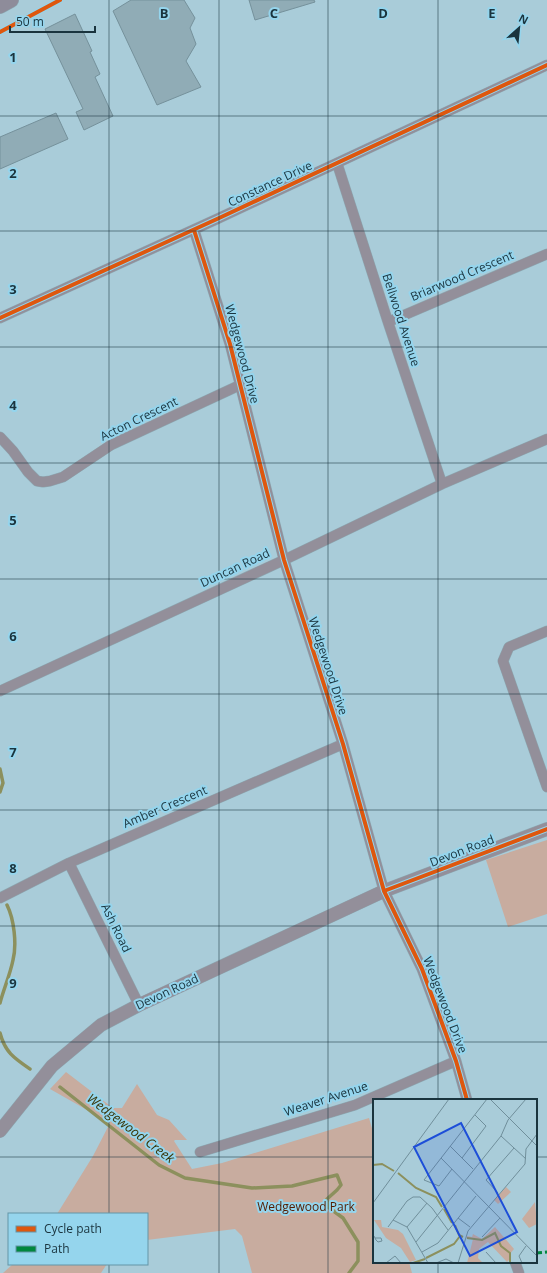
<svg xmlns="http://www.w3.org/2000/svg" width="547" height="1273" font-family="'Open Sans',sans-serif">
	<style>
		.green { fill: #c8ac9f }
		.lines { fill: none; stroke-linecap: round; stroke-linejoin: round }
		.stream { stroke: #8c905d; stroke-width: 3.5 }
		.building { fill: #90acb6; stroke: #75919b }
		.minor-casing { stroke: #8da9b3; stroke-width: 11 }
		.tertiary-casing { stroke: #8da9b3; stroke-width: 14 }
		.secondary-casing { stroke: #8da9b3; stroke-width: 16 }
		.minor { stroke: #938f9a; stroke-width: 10 }
		.tertiary { stroke: #938f9a; stroke-width: 13 }
		.secondary { stroke: #8e8c9a; stroke-width: 15 }
		.quiet { stroke: #00873e; stroke-width: 3; stroke-dasharray: 6 3; stroke-linecap: butt }
		.cycleway-casing { stroke: #95d5ed; stroke-width: 6 }
		.cycleway { stroke: #de570e; stroke-width: 4 }
		.grid { fill: none; stroke: #1a343e; stroke-width: 1; stroke-opacity: 0.55 }
		.labels { text-anchor: middle; stroke-width: 4; stroke-linejoin: round; paint-order: stroke }
		.street-label { font-size: 12px; fill: #1a343e; stroke: #95d5ed }
		.park-label { font-size: 12px; fill: #541c00; stroke: #95d5ed }
		.water-label { font-size: 13px; font-style: italic; fill: #3a3609; stroke: #95d5ed }
		.inset-river { fill: none; stroke: #8c905d; stroke-width: 2 }
		.inset-road { fill: none; stroke: #708f9b; stroke-width: 1 }
		.view { fill: #1d4ed8; fill-opacity: 0.15; stroke: #1d4ed8; stroke-width: 2 }
		.inset-edge { fill: none; stroke: #1a343e; stroke-width: 2 }
		.grid-label { font-size: 13px; text-anchor: middle; font-weight: bold; fill: #1a343e; stroke: #95d5ed; stroke-width: 4; stroke-linejoin: round; paint-order: stroke }
	</style>
	<rect width="100%" height="100%" fill="#a9ccd9"/>
	<path class="green" d="M 547,840 L 547,914 L 508,927 L 486,860 Z
		M 66,1072 L 113,1108 L 122,1108 L 137,1084 L 157,1115 L 169,1120 L 187,1140 L 175,1140 L 174,1141 L 192,1169 L 222,1163 L 369,1118 L 373,1132 L 374,1132 L 374,1262 L 409,1262 L 412,1273 L 252,1273 L 242,1236 L 235,1229 L 147,1240 L 147,1214 L 57,1214 L 93,1156 L 110,1123 L 50,1089 Z
		M 13,1264 L 107,1264 L 101,1273 L 3,1273 Z"/>
	<g class="lines">
		<path class="stream" d="M 0,769 L 3,783 L 0,792
			M 0,1003 C 4,988 10,975 13,960 C 17,944 14,919 7,905
			M 0,1033 C 5,1052 14,1058 30,1069
			M 60,1087 L 159,1165 L 185,1178 L 252,1188 L 292,1186 L 337,1175 L 341,1185 L 337,1190 L 327,1199 L 328,1207 L 343,1218 L 358,1242 L 358,1261 L 349,1273"/>
	</g>
	<path class="building" d="M 131,0 L 184,0 L 195,18 L 190,28 L 196,44 L 186,61 L 201,87 L 157,105 L 113,11 Z
		M 249,0 L 314,0 L 315,2 L 255,20 Z
		M 75,14 L 92,51 L 90,52 L 100,74 L 95,77 L 113,116 L 84,130 L 76,112 L 83,109 L 45,29 Z
		M 56,113 L 68,139 L 0,169 L 0,137 Z"/>
	<g class="lines">
		<defs>
			<path id="minor" d="M 337,163 L 388,322 L 442,484
				M 194,230 L 230,344 L 284,560 L 343,744 L 384,891 L 422,969 L 456,1061 L 467,1100
				M 0,318 L 217,219 L 547,65
				M 388,322 L 547,254
				M 0,437 L 13,451 L 28,472 L 37,481 L 43,482 L 50,481 L 63,477 L 111,445 L 240,385
				M 547,631 L 509,647 L 503,661 L 547,787
				M 0,691 L 284,560 L 442,484 L 547,439
				M 69,863 L 139,1005
				M 0,898 L 69,863 L 343,744
				M 200,1152 L 355,1105 L 456,1061
				M 515,1262 L 519,1273"/>
			<path id="tertiary" d="M 0,1131 L 52,1066 L 101,1025 L 139,1005 L 384,891 L 547,829"/>
			<path id="secondary" d="M 0,6 L 11,0"/>
		</defs>
		<use href="#minor" class="minor-casing"/>
		<use href="#tertiary" class="tertiary-casing"/>
		<use href="#secondary" class="secondary-casing"/>
		<use href="#minor" class="minor"/>
		<use href="#tertiary" class="tertiary"/>
		<use href="#secondary" class="secondary"/>
		<path class="quiet" d="M 536,1253 L 547,1252"/>
		<defs>
			<path id="cycleway" d="M 0,32 L 60,0
				M 194,230 L 230,344 L 284,560 L 343,744 L 384,891 L 422,969 L 456,1061 L 467,1100
				M 0,318 L 217,219 L 547,65
				M 384,891 L 547,829"/>
		</defs>
		<use href="#cycleway" class="cycleway-casing"/>
		<use href="#cycleway" class="cycleway"/>
	</g>
	<path class="grid" d="M 109,0 L 109,1214M 219,0 L 219,1273M 328,0 L 328,1273M 438,0 L 438,1100M 0,116 L 547,116M 0,231 L 547,231M 0,347 L 547,347M 0,463 L 547,463M 0,579 L 547,579M 0,694 L 547,694M 0,810 L 547,810M 0,926 L 547,926M 0,1042 L 547,1042M 0,1157 L 374,1157M 536,1157 L 547,1157M 438,1262 L 438,1273M 109,1264 L 109,1273"/>
	<g class="labels">
		<g class="street-label">
			<text transform="translate(270 184) rotate(-25)" y="4">Constance Drive</text>
			<text transform="translate(462 276) rotate(-23)" y="4">Briarwood Crescent</text>
			<text transform="translate(401 320) rotate(72)" y="4">Bellwood Avenue</text>
			<text transform="translate(242 354) rotate(75)" y="4">Wedgewood Drive</text>
			<text transform="translate(139 419) rotate(-26)" y="4">Acton Crescent</text>
			<text transform="translate(235 568) rotate(-25)" y="4">Duncan Road</text>
			<text transform="translate(328 666) rotate(72)" y="4">Wedgewood Drive</text>
			<text transform="translate(165 807) rotate(-23)" y="4">Amber Crescent</text>
			<text transform="translate(462 851) rotate(-21)" y="4">Devon Road</text>
			<text transform="translate(116 928) rotate(64)" y="4">Ash Road</text>
			<text transform="translate(167 992) rotate(-25)" y="4">Devon Road</text>
			<text transform="translate(445 1005) rotate(69)" y="4">Wedgewood Drive</text>
			<text transform="translate(326 1099) rotate(-18)" y="4">Weaver Avenue</text>
		</g>
		<g class="park-label">
			<text x="306" y="1211">Wedgewood Park</text>
		</g>
		<g class="water-label">
			<text transform="translate(131 1128) rotate(37)" y="5">Wedgewood Creek</text>
		</g>
	</g>
	<g transform="translate(373 1099)">
		<rect width="164" height="164" fill="#a9ccd9"/>
		<path d="M 133,88 L 138,93 L 125,105 L 121,101 ZM 162,103 L 164,125 L 156,129 L 149,120 ZM 1,121 L 8,121 L 9,128 L 25,131 L 30,135 L 43,161 L 37,163 L 28,149 L 13,139 ZM 122,128 L 141,150 L 136,156 L 137,160 L 134,163 L 115,143 L 106,150 L 105,159 L 110,164 L 94,164 L 100,140 L 93,139 L 94,137 L 99,138 L 100,135 L 109,140 Z" fill="#c8ac9f"/>
		<path class="inset-river" d="M 0,66 L 9,65 L 21,72M 25,74 L 43,89 L 63,98 L 69,108M 71,110 L 79,124M 82,126 L 86,136 L 90,138M 94,139 L 109,141 L 122,134 L 128,147 L 137,154 L 137,164M 53,159 L 81,145 L 87,137M 40,164 L 52,160"/>
		<path class="inset-road" d="M 117,0 L 164,47M 128,37 L 153,60M 77,47 L 100,70M 68,59 L 164,157M 89,59 L 113,27 L 102,16M 79,70 L 66,87 L 51,81 L 114,0M 125,94 L 113,81 L 141,49M 0,104 L 76,0M 85,119 L 97,128M 20,121 L 34,128 L 55,164M 15,128 L 34,102 L 40,98 L 47,98 L 59,109 L 75,131M 34,128 L 54,104M 0,136 L 1,137 L 3,141 L 5,143 L 9,142 L 8,139 L 2,139M 109,138 L 127,119M 43,143 L 128,37 L 135,21 L 153,0M 49,153 L 65,144 L 103,97M 113,153 L 123,164M 13,164 L 22,157 L 28,164M 63,164 L 73,160 L 81,164M 85,164 L 95,132 L 152,65 L 153,50 L 164,35M 149,164 L 146,157 L 153,147"/>
		<path class="view" d="M 88,24 L 144,133 L 97,157 L 41,48 Z"/>
		<rect width="164" height="164" class="inset-edge"/>
	</g>
	<g class="grid-label">
		<text x="164" y="18">B</text>
		<text x="274" y="18">C</text>
		<text x="383" y="18">D</text>
		<text x="492" y="18">E</text>
		<text x="13" y="62">1</text>
		<text x="13" y="178">2</text>
		<text x="13" y="294">3</text>
		<text x="13" y="410">4</text>
		<text x="13" y="525">5</text>
		<text x="13" y="641">6</text>
		<text x="13" y="757">7</text>
		<text x="13" y="873">8</text>
		<text x="13" y="988">9</text>
	</g>
	<rect x="8" y="1213" width="140" height="52" fill="#95d5ed" stroke="#6495a7"/>
	<rect x="16" y="1226" width="20" height="6" fill="#de570e" stroke="#6495a7"/>
	<text x="44" y="1233" font-size="12" fill="#1a343e">Cycle path</text>
	<rect x="16" y="1246" width="20" height="6" fill="#00873e" stroke="#6495a7"/>
	<text x="44" y="1253" font-size="12" fill="#1a343e">Path</text>
	<g transform="translate(519 28) rotate(27)" stroke="#95d5ed" stroke-width="3" paint-order="stroke">
	<path d="M0-3L7 15L0 10L-7 15Z" fill="#1a343e"/>
	<text y="-6" font-size="11" font-weight="bold" text-anchor="middle" fill="#1a343e">N</text>
	</g>
	<path d="M10 26v6h85v-6" fill="none" stroke="#1a343e" stroke-width="2"/>
	<text x="16" y="26" font-size="12" fill="#1a343e" stroke="#95d5ed" stroke-width="3" paint-order="stroke">50 m</text>
</svg>
